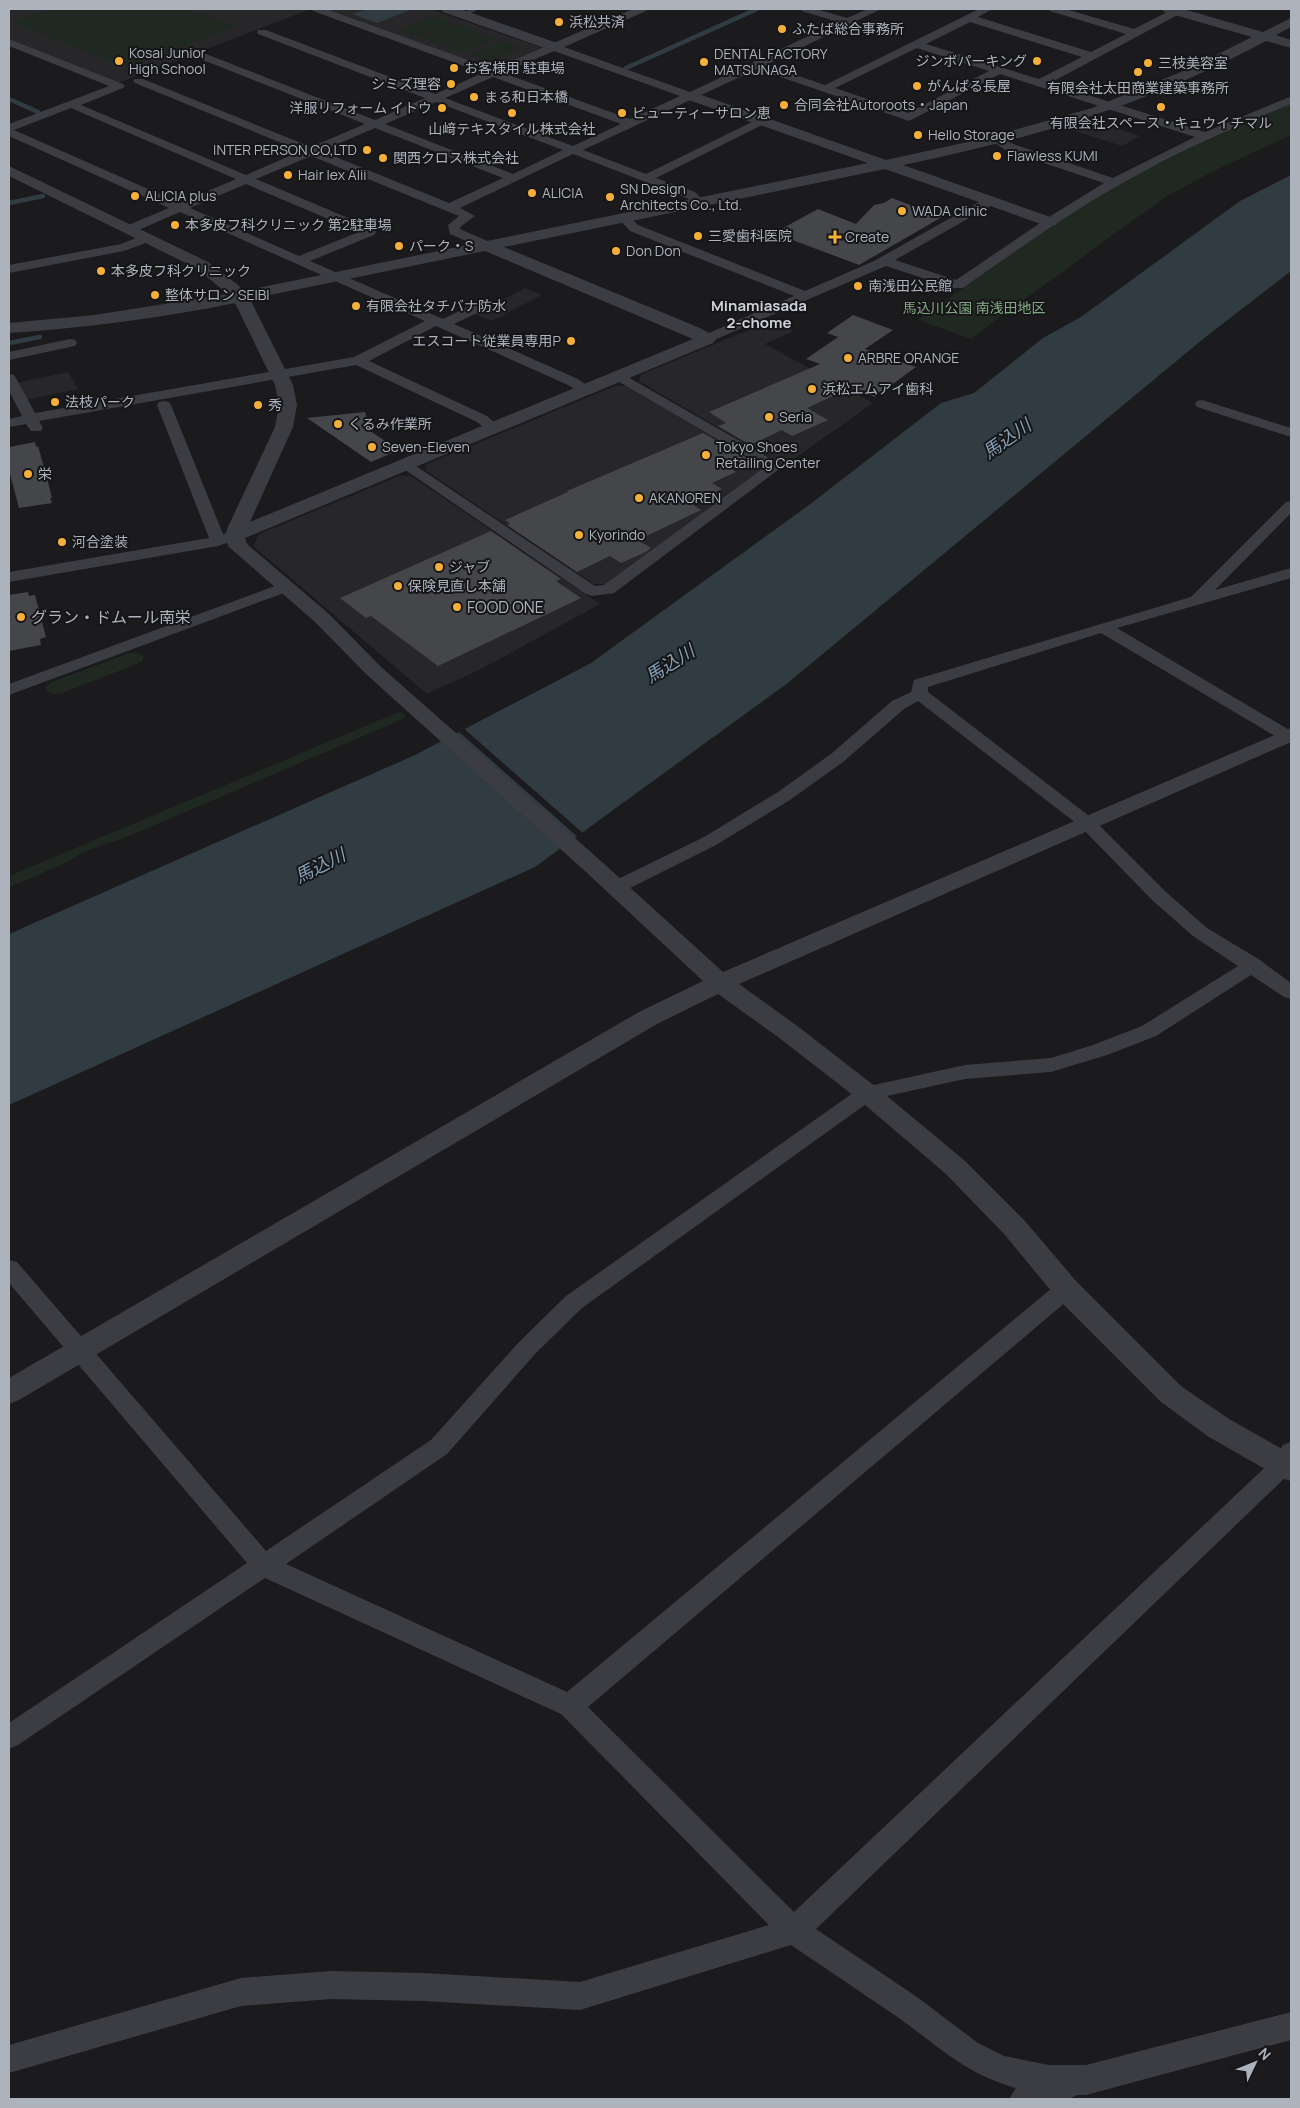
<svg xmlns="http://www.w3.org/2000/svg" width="1300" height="2108" font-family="Manrope,'Noto Sans JP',sans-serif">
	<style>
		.built { fill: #27272a }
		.green { fill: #202921 }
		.water { fill: #303b42 }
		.pier { fill: #1b1b1d }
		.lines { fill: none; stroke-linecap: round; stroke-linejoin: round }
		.stream { stroke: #303b42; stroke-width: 4.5 }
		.building { fill: #45464a }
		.minor { fill: #3c3d42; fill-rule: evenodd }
		.tertiary { fill: #3c3d42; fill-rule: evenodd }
		.poi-dot { fill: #f6b03a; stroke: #161618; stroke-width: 2 }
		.labels { text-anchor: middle; stroke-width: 4; stroke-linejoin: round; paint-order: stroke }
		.far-poi-label { font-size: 14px; fill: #adb3bd; stroke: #161618; text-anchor: start }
		.far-park-label { font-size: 14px; fill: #84a885; stroke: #161618 }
		.far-neighbourhood-label { font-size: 15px; font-weight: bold; fill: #ced1d9; stroke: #161618 }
		.poi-label { font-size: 16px; fill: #adb3bd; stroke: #161618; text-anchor: start }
		.water-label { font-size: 18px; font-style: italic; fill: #84a1b8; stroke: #161618 }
	</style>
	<rect width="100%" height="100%" fill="#1b1b1d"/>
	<path class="built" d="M 14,9 L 311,9 L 118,83 L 9,39 L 9,11 Z
		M 325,9 L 430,9 L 542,48 L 494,69 L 489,69 Z
		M 1098,122 L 1140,136 L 1122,146 L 1072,130 Z
		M 525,288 L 542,295 L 492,321 L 475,314 Z
		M 773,320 L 794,331 L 765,344 L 873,403 L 784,466 L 639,381 L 640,375 Z
		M 68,372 L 78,389 L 25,400 L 16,383 Z
		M 615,386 L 626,386 L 760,465 L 761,470 L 606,584 L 594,584 L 425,470 L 427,464 Z
		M 399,476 L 411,476 L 600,604 L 483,668 L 427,694 L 253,546 L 259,534 Z"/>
	<path class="green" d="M 50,9 L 189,9 L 235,26 L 127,68 L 13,22 Z
		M 434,16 L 453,23 L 418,37 L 399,30 Z
		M 456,24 L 475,31 L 440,45 L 421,38 Z
		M 478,32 L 497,39 L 463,53 L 443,46 Z
		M 502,41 L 522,48 L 487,62 L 468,55 Z
		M 1291,104 L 1291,135 L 1216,170 L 1165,197 L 1025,299 L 1015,305 L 971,339 L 918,320 C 980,277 1041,231 1106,192 C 1165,157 1228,130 1291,104 Z
		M 136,652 L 143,655 L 143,660 L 137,664 L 62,693 L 53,694 L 47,691 L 46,686 L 52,682 L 127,654 Z
		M 399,712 L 404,714 L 405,717 L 401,720 L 124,838 L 88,850 L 61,865 L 9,887 L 9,876 Z"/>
	<path class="water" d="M 367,9 L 413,9 L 377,23 L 352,14 Z
		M 1291,175 L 1291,271 L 1203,339 L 789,682 L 535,867 L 9,1105 L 9,934 L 415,755 L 591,663 L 809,505 L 941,403 L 974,393 L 1043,338 L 1081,317 L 1240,201 Z"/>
	<path class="pier" d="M 462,727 L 584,834 L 579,838 L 457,730 Z"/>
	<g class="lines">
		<path class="stream" d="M 470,11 L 474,9
			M 626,68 L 757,9
			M 9,99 L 38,112
			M 9,203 L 43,196
			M 9,343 L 40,337"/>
	</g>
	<path class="building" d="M 892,198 L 942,217 L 859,265 L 774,233 L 818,209 L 856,224 L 874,205 L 884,203 Z
		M 853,315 L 893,330 L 865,349 L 916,367 L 875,397 L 851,388 L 807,408 L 828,420 L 792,436 L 782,430 L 750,445 L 718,426 L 726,423 L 709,412 L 820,364 L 806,359 L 838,337 L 827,333 Z
		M 365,412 L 370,431 L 399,450 L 371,462 L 307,418 Z
		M 703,433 L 747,458 L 728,467 L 736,472 L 712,483 L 722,489 L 690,503 L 701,510 L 638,540 L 651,548 L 646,552 L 621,563 L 610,556 L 577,572 L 507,525 L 510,523 L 505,520 L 568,492 L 567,491 Z
		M 35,442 L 36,447 L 38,446 L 47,478 L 52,498 L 50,498 L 52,503 L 19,508 L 9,470 L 9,447 Z
		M 491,531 L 561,579 L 556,581 L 581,598 L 438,666 L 371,616 L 366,618 L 340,598 Z
		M 28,592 L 29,596 L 35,595 L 46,637 L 40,639 L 41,645 L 9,651 L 9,595 Z"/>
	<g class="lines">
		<path class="minor" d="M 312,9 L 326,9 L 493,69 L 633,9 L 647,9 L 646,11 L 564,47 L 690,92 L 838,22 L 802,11 L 801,9 L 816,9 L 847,18 L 868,9 L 881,9 L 766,65 L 825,85 L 979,9 L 992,9 L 978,17 L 1091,52 L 1126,34 L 1050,11 L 1049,9 L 1065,9 L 1134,29 L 1173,9 L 1186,9 L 1185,11 L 1050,83 L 1205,132 L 1287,98 L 1291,97 L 1291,104 C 1240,125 1188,147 1139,174 C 1077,207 1020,248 963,288 L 953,288 L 886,266 L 707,343 L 700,339 L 702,336 L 794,296 L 630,231 L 619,219 L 621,216 L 629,216 L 638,225 L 805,291 L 874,261 L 986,198 L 994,198 L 996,201 L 994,204 L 895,260 L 956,280 L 1049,217 L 1104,183 L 1005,150 L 991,140 L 993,137 L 1001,137 L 1013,144 L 1113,178 L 1195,137 L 1000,74 L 909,121 L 757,69 L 583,150 L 646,174 L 758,119 L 766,119 L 768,121 L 766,123 L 656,178 L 695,192 L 706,203 L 704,206 L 696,206 L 687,198 L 573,154 L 460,208 L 475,216 L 460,227 L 460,229 L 494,244 L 495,247 L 489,251 L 450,234 L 448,225 L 459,216 L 311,156 L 256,179 L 374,229 L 376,232 L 374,235 L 310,261 L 443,319 L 482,300 L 492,300 L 494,303 L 492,306 L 454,324 L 578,379 L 593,390 L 591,393 L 581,393 L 568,385 L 436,326 L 369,361 L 487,416 L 501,428 L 499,431 L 489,431 L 477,422 L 356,365 L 39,421 L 43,428 L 41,431 L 31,431 L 26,424 L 9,427 L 9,419 L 22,416 L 9,391 L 9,374 L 14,375 L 16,378 L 35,413 L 354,357 L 425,321 L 180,212 L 134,232 L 126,232 L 124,229 L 126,226 L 169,208 L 9,136 L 9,124 L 109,86 L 9,46 L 9,39 L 123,84 L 125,86 L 123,88 L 81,105 L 246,175 L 301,151 L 135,83 L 133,81 L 135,79 L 143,79 L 311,147 L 365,124 L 198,58 L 196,56 L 198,54 L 206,54 L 375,120 L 425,98 L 258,34 L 257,32 L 258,30 L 266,30 L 435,94 L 483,73 L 313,11 ZM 970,22 L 1082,57 L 1039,79 L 926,44 ZM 917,48 L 989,71 L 908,113 L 835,88 ZM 554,51 L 680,96 L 630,119 L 503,73 ZM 493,77 L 621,124 L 573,146 L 445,98 ZM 436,102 L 563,150 L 513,174 L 385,124 ZM 71,108 L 236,179 L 180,203 L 14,130 ZM 375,128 L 503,178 L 449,203 L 321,151 ZM 246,184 L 359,232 L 299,256 L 190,208 Z
			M 146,234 L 151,235 L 152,238 L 151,241 L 124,251 L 9,273 L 9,265 L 121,244 Z
			M 70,339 L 75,340 L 77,343 L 75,346 L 9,360 L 9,352 Z
			M 619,372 L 780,464 L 782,467 L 614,593 L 592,596 L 586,594 L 398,465 L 400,462 L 410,462 L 595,586 L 604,585 L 765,467 L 614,379 L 612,376 Z
			M 1202,400 L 1291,428 L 1291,437 L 1197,407 L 1195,404 L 1197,401 Z
			M 164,401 L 169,402 L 171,405 L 223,534 L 236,530 L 241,532 L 244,535 L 241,538 L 218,546 L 9,582 L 9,572 L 209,538 L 157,405 L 159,402 Z
			M 1291,501 L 1291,513 L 1215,590 L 1291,568 L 1291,578 L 1117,628 L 1291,731 L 1291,743 L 1285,742 L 1101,633 L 928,687 L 928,692 L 1093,819 L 1166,892 L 1207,928 L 1260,960 L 1291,983 L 1291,999 L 1284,997 L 1251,975 L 1156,1036 L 1107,1055 L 1051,1072 L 965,1079 L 873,1099 L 582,1308 L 535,1354 L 447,1454 L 286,1564 L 567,1692 L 1058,1283 L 1066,1280 L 1074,1283 L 1077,1289 L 1074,1295 L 588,1707 L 794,1912 L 1275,1458 L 1283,1445 L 1291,1442 L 1291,1472 L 816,1929 L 917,1997 L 978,2043 L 1004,2056 L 1049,2065 L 1086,2065 L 1291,2012 L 1291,2040 L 1086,2095 L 1078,2095 L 1068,2099 L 1009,2099 L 1016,2088 C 965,2074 937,2045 896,2016 C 861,1992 826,1969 791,1945 L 580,2010 L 423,2001 L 331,1999 L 241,2006 L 9,2073 L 9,2045 L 241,1978 L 331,1971 L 423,1973 L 580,1982 L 769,1925 L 561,1714 L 265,1578 L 18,1745 L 9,1749 L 9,1723 L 247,1563 L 9,1283 L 9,1260 L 17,1262 L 266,1551 L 431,1440 L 519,1342 L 566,1296 L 860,1088 L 965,1065 L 1051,1058 L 1093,1045 L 1142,1026 L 1238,966 L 1193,936 L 1152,900 L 1081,827 L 918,701 L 904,709 L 843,762 L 790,800 L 716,845 L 622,892 L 615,894 L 608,892 L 606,888 L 608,884 L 704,837 L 778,792 L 831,754 L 892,701 L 911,692 L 914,680 L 1191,597 L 1286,502 Z
			M 286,582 L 292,584 L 294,587 L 292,590 L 9,695 L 9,684 Z"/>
		<path class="tertiary" d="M 441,9 L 460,9 L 560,44 L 562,47 L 560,50 L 550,50 L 443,12 Z
			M 1162,9 L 1183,9 L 1263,32 L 1291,18 L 1291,27 L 1276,35 L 1291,40 L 1291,48 L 1266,41 C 1146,105 1035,138 903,165 L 1056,219 L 1058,222 L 1056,225 L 1044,225 L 885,169 L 504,247 L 700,328 L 713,335 L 716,339 L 713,343 L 245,538 L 247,544 L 329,614 L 380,666 L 602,862 L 723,972 L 1291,728 L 1291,742 L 739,984 L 796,1025 L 876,1087 L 964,1160 L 1025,1221 L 1076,1281 L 1181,1386 L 1229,1419 L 1291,1454 L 1291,1481 L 1281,1478 L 1209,1437 L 1161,1402 L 1056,1297 L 1005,1235 L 946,1174 L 858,1099 L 778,1037 L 718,994 L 657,1024 L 19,1400 L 9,1404 L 9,1378 L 639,1012 L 703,981 L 586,872 L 366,674 L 315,622 L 229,547 L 225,538 L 227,529 L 275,427 L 279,405 L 275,385 L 235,303 C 161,318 85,328 9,333 L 9,323 L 94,315 L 228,294 L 196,268 L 9,176 L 9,166 L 208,262 L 238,285 L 243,291 L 868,163 L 686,99 L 684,96 L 686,93 L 696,93 L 886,160 L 986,138 L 1092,108 L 1186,70 L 1252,37 L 1164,12 ZM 485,251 L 693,339 L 250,522 L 293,427 L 297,405 L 293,385 L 250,299 Z"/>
	</g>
	<g class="poi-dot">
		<circle cx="559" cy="22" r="5"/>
		<circle cx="782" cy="29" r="5"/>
		<circle cx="119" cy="61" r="5"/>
		<circle cx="1037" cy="61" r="5"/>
		<circle cx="704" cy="62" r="5"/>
		<circle cx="1148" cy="63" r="5"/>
		<circle cx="454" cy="68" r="5"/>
		<circle cx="1138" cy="72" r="5"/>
		<circle cx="451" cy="84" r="5"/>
		<circle cx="917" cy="86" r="5"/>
		<circle cx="474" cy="97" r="5"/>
		<circle cx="784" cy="105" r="5"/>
		<circle cx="1161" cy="107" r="5"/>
		<circle cx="442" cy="108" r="5"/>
		<circle cx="512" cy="113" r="5"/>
		<circle cx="622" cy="113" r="5"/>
		<circle cx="918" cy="135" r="5"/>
		<circle cx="367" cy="150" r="5"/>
		<circle cx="997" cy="156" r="5"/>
		<circle cx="383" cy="158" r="5"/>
		<circle cx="288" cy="175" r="5"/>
		<circle cx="532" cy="193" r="5"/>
		<circle cx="135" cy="196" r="5"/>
		<circle cx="610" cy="197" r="5"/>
		<circle cx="902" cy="211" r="5"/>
		<circle cx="175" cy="225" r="5"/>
		<circle cx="698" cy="236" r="5"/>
		<path d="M832.5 229.5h5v5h5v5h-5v5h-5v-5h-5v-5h5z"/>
		<circle cx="399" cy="246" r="5"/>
		<circle cx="616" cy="251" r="5"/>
		<circle cx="101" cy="271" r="5"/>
		<circle cx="858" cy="286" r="5"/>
		<circle cx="155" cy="295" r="5"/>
		<circle cx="356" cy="306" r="5"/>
		<circle cx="571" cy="341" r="5"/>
		<circle cx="848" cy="358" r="5"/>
		<circle cx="812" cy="389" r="5"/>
		<circle cx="55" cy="402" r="5"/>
		<circle cx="258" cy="405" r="5"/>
		<circle cx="769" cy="417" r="5"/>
		<circle cx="338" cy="424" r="5"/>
		<circle cx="372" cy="447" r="5"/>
		<circle cx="706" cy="455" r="5"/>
		<circle cx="28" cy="474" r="5"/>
		<circle cx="639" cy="498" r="5"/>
		<circle cx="579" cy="535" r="5"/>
		<circle cx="62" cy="542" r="5"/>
		<circle cx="439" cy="567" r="5"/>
		<circle cx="398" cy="586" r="5"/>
		<circle cx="457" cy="607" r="5"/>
		<circle cx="21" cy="617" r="5"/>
	</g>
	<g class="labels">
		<g class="far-poi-label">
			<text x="569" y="27">浜松共済</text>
			<text x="792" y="34">ふたば総合事務所</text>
			<text x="129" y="58">Kosai Junior<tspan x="129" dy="16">High School</tspan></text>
			<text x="714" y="59">DENTAL FACTORY<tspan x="714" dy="16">MATSUNAGA</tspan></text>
			<text x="1027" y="66" text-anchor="end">ジンボパーキング</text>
			<text x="1158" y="68">三枝美容室</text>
			<text x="464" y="73">お客様用 駐車場</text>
			<text x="441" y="89" text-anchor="end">シミズ理容</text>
			<text x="927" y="91">がんばる長屋</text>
			<text x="1138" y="93" text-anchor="middle">有限会社太田商業建築事務所</text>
			<text x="484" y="102">まる和日本橋</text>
			<text x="794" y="110">合同会社Autoroots・Japan</text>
			<text x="432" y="113" text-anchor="end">洋服リフォーム イトウ</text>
			<text x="632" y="118">ビューティーサロン恵</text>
			<text x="1161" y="128" text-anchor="middle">有限会社スペース・キュウイチマル</text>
			<text x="512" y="134" text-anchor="middle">山﨑テキスタイル株式会社</text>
			<text x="928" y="140">Hello Storage</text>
			<text x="357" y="155" text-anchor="end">INTER PERSON CO,LTD</text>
			<text x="1007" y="161">Flawless KUMI</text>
			<text x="393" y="163">関西クロス株式会社</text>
			<text x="298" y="180">Hair lex Alii</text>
			<text x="620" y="194">SN Design<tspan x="620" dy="16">Architects Co., Ltd.</tspan></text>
			<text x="542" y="198">ALICIA</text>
			<text x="145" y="201">ALICIA plus</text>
			<text x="912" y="216">WADA clinic</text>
			<text x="185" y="230">本多皮フ科クリニック 第2駐車場</text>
			<text x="708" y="241">三愛歯科医院</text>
			<text x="845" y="242">Create</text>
			<text x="409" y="251">パーク・S</text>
			<text x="626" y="256">Don Don</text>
			<text x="111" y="276">本多皮フ科クリニック</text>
			<text x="868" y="291">南浅田公民館</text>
			<text x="165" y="300">整体サロン SEIBI</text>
			<text x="366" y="311">有限会社タチバナ防水</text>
			<text x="561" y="346" text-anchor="end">エスコート従業員専用P</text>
			<text x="858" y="363">ARBRE ORANGE</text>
			<text x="822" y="394">浜松エムアイ歯科</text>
			<text x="65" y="407">法枝パーク</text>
			<text x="268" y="410">秀</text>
			<text x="779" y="422">Seria</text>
			<text x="348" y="429">くるみ作業所</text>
			<text x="382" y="452">Seven-Eleven</text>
			<text x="716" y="452">Tokyo Shoes<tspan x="716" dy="16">Retailing Center</tspan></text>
			<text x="38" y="479">栄</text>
			<text x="649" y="503">AKANOREN</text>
			<text x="589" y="540">Kyorindo</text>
			<text x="72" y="547">河合塗装</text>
			<text x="449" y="572">ジャブ</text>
			<text x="408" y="591">保険見直し本舗</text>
		</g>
		<g class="far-park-label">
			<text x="974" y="313">馬込川公園 南浅田地区</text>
		</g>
		<g class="far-neighbourhood-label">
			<text x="759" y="311">Minamiasada<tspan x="759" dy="17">2-chome</tspan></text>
		</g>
		<g class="poi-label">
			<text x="467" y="613">FOOD ONE</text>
			<text x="31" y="623">グラン・ドムール南栄</text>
		</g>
		<g class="water-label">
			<text transform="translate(1007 439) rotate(-35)" y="6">馬込川</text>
			<text transform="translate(670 664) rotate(-32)" y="6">馬込川</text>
			<text transform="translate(320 866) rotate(-27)" y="6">馬込川</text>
		</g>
	</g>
	<rect width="1300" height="2108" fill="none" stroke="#adb3bd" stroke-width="20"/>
	<g transform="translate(1255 2063) rotate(47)" stroke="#161618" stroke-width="4" paint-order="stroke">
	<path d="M0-4L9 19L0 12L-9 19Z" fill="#adb3bd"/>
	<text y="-8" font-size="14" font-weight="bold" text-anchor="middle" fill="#adb3bd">N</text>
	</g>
</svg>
